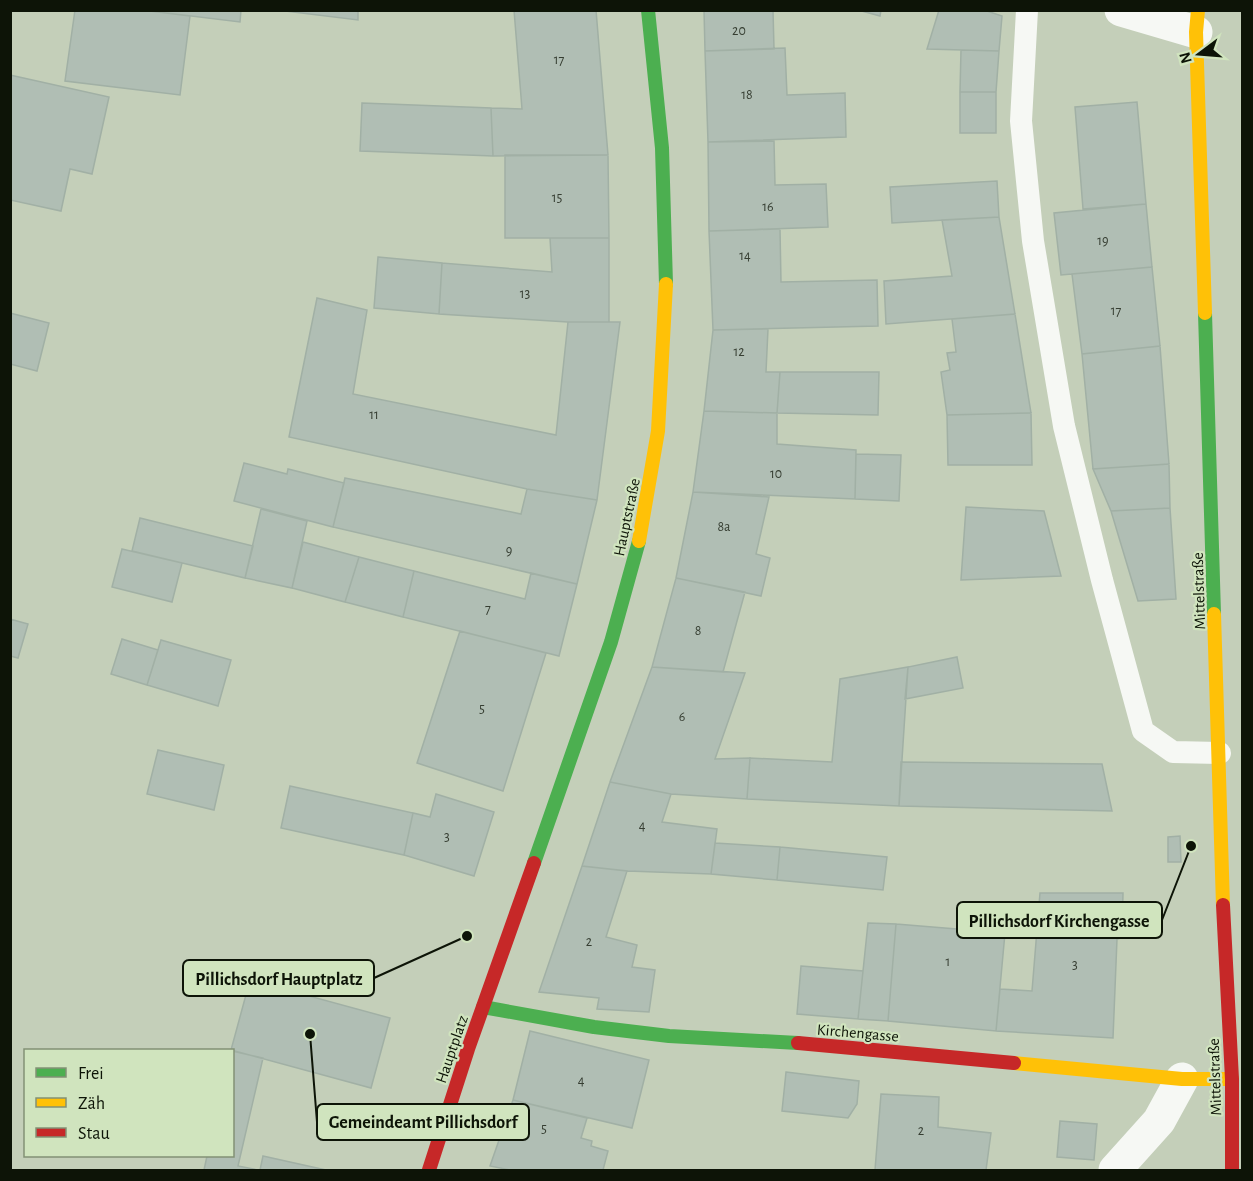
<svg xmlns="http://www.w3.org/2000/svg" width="1253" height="1181" font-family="'Alegreya Sans',sans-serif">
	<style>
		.building { fill: #b0beb4; stroke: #a1b0a5; stroke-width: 1.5 }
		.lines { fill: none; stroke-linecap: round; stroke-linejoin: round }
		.lane { stroke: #f6f8f4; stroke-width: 22 }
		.street { stroke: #f6f8f4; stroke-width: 33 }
		.fast { stroke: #4caf50; stroke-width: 14 }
		.slow { stroke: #ffc107; stroke-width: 14 }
		.jam { stroke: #c62828; stroke-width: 14 }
		.labels { text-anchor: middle; stroke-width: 4.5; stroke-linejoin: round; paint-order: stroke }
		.number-label { font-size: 14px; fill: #363e32 }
		.street-label { font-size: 16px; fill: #0d1407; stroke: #d0e4be }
		.leader { fill: none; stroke: #0d1407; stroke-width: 2 }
		.callout-dot { fill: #0d1407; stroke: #d0e4be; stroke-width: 2 }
		.callout { fill: #d0e4be; stroke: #0d1407; stroke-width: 2 }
		.callout-label { font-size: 18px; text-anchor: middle; font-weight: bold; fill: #0d1407 }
	</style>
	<rect width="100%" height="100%" fill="#c4cfb9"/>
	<path class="building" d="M 75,10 L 142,10 L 190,16 L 180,95 L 65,81 Z
		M 142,10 L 241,10 L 240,22 Z
		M 277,10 L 358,10 L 358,20 Z
		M 514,10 L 596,10 L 608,155 L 493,156 L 491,108 L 522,109 Z
		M 704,10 L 773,10 L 774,49 L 705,51 Z
		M 858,10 L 881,10 L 880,16 Z
		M 939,10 L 984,10 L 1002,16 L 999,51 L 927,49 Z
		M 785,48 L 787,95 L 845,93 L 846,137 L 708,142 L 705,51 Z
		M 961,50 L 999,51 L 996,92 L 960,92 Z
		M 10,75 L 109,97 L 92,174 L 70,169 L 61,211 L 10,200 Z
		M 960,92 L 996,92 L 996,133 L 960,133 Z
		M 1137,102 L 1146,204 L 1083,209 L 1075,107 Z
		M 362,103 L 491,108 L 493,156 L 360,151 Z
		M 774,141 L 775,185 L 826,184 L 828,227 L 709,231 L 708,142 Z
		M 505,155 L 608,155 L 609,238 L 505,238 Z
		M 997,181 L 999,217 L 892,223 L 890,187 Z
		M 1146,204 L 1152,267 L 1061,275 L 1054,213 Z
		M 999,217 L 1015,314 L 886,324 L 884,281 L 952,276 L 942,220 Z
		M 780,229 L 781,282 L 877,280 L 878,326 L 713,330 L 709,231 Z
		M 550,238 L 609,238 L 609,322 L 568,322 L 439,314 L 442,263 L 552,272 Z
		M 378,257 L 442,263 L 439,314 L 374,308 Z
		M 1152,267 L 1160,346 L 1082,354 L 1072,274 Z
		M 317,298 L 367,310 L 353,394 L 556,435 L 568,322 L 620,322 L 597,500 L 527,489 L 289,437 Z
		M 10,313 L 49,323 L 37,371 L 10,364 Z
		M 1015,314 L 1031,413 L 947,415 L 941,372 L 950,370 L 947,353 L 956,352 L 952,319 Z
		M 768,329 L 766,372 L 780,372 L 777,413 L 704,411 L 713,330 Z
		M 1160,346 L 1169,464 L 1093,469 L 1082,354 Z
		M 780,372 L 879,372 L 878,415 L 777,413 Z
		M 704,411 L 777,413 L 777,444 L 856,450 L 855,499 L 693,492 Z
		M 1031,413 L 1032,465 L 948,465 L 947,415 Z
		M 856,454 L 901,455 L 899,501 L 855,499 Z
		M 244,463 L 287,474 L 288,469 L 344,483 L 333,527 L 234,501 Z
		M 1169,464 L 1170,508 L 1111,511 L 1093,469 Z
		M 345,478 L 521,514 L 527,489 L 597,500 L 577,584 L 333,527 Z
		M 693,492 L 769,497 L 756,554 L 770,558 L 761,596 L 676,578 Z
		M 966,507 L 1044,511 L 1061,576 L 961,580 Z
		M 1170,508 L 1176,599 L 1138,601 L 1111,511 Z
		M 261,509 L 307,521 L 292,588 L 245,578 Z
		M 140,518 L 253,546 L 245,578 L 132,551 Z
		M 303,542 L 359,557 L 345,602 L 292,588 Z
		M 122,549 L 182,563 L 172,602 L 112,587 Z
		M 359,557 L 414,571 L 403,617 L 345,602 Z
		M 414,571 L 525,599 L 531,573 L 577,584 L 559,656 L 403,617 Z
		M 676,578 L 745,592 L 723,672 L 652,667 Z
		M 10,619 L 28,624 L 18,658 L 10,656 Z
		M 460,631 L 546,653 L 503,791 L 417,763 Z
		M 122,639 L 158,650 L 147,685 L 111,674 Z
		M 161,640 L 231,660 L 218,706 L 147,685 Z
		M 957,657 L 963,688 L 905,699 L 908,667 Z
		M 652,667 L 745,673 L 715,759 L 750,758 L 747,799 L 671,794 L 610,782 Z
		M 908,667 L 899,806 L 747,799 L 750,758 L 832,762 L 840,679 Z
		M 158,750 L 224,765 L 214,810 L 147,794 Z
		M 901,762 L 1102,764 L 1112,811 L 899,806 Z
		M 610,782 L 671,794 L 662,822 L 717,829 L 711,874 L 627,871 L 582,866 Z
		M 290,786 L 413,813 L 404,855 L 281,828 Z
		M 436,794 L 494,812 L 474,876 L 404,855 L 413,813 L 430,817 Z
		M 1180,836 L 1181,862 L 1168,862 L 1168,837 Z
		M 715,843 L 780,847 L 777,880 L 711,874 Z
		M 780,847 L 887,857 L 883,890 L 777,880 Z
		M 582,866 L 627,871 L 606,937 L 637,945 L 632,967 L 655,970 L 649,1012 L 597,1009 L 599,998 L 539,992 Z
		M 1040,893 L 1123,893 L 1122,938 L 1117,939 L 1113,1038 L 996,1031 L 1000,989 L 1032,991 Z
		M 868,923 L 896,924 L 888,1021 L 858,1019 Z
		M 896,924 L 1005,933 L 996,1031 L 888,1021 Z
		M 801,966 L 863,971 L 858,1019 L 797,1014 Z
		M 250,980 L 390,1018 L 371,1088 L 231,1050 Z
		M 530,1031 L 649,1060 L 632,1128 L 513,1100 Z
		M 232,1051 L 263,1058 L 238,1166 L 258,1170 L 204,1170 L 207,1156 L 232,1156 Z
		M 786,1072 L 859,1081 L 857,1104 L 848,1118 L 782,1111 Z
		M 881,1094 L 939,1097 L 938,1127 L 991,1133 L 986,1170 L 875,1170 Z
		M 513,1100 L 587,1118 L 581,1138 L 592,1141 L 591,1146 L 608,1151 L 603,1170 L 510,1170 L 490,1166 Z
		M 1060,1121 L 1097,1124 L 1094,1160 L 1057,1157 Z
		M 263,1156 L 326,1170 L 260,1170 Z"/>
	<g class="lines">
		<path class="lane" d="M 1027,10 L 1021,121 L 1033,241 L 1064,426 L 1102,580 L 1143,731 L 1173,752 L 1220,753"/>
		<path class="street" d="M 1121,10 L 1196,32
			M 1115,1170 L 1159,1121 L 1182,1079"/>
		<path class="fast" d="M 648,10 L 662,148 L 666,284
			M 1205,313 L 1214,614
			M 534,863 L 611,642 L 639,541
			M 483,1007 L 594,1027 L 669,1036 L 798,1043"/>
		<path class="slow" d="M 1198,10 L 1196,32 L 1205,313
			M 639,541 L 658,431 L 666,284
			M 1214,614 L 1223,905
			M 1014,1063 L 1182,1079 L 1232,1079"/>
		<path class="jam" d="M 1223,905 L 1232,1079 L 1232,1170
			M 798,1043 L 1014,1063
			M 429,1170 L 468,1049 L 534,863"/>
	</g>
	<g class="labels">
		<g class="number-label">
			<text x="739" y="35">20</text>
			<text x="559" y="64">17</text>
			<text x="747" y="99">18</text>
			<text x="557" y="202">15</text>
			<text x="768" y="211">16</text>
			<text x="1103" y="245">19</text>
			<text x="745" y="260">14</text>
			<text x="525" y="298">13</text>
			<text x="1116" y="315">17</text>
			<text x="739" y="356">12</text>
			<text x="374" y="419">11</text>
			<text x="776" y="478">10</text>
			<text x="724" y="531">8a</text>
			<text x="509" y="555">9</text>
			<text x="488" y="613">7</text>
			<text x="698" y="635">8</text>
			<text x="482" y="713">5</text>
			<text x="682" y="721">6</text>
			<text x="642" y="830">4</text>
			<text x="447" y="841">3</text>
			<text x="589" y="946">2</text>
			<text x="948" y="966">1</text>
			<text x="1075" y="969">3</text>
			<text x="581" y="1085">4</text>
			<text x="544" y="1133">5</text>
			<text x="921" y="1135">2</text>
		</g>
		<g class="street-label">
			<text transform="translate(626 517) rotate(-78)" y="6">Hauptstraße</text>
			<text transform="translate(1198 591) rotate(-92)" y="6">Mittelstraße</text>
			<text transform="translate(858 1032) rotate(5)" y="6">Kirchengasse</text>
			<text transform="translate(451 1049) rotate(-71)" y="6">Hauptplatz</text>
			<text transform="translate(1214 1077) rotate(-92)" y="6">Mittelstraße</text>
		</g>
	</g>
	<path class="leader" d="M1191 846L1162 920M467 936L374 978M310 1034L317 1122"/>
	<g class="callout-dot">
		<circle cx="1191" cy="846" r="6"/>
		<circle cx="467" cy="936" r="6"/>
		<circle cx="310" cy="1034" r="6"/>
	</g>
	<g class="callout">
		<rect x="957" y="902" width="205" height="36" rx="6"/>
		<rect x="183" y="960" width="191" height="36" rx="6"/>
		<rect x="317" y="1104" width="212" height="36" rx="6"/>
	</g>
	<g class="callout-label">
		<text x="1059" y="927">Pillichsdorf Kirchengasse</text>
		<text x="279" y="985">Pillichsdorf Hauptplatz</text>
		<text x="423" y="1128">Gemeindeamt Pillichsdorf</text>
	</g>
	<rect width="1253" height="1181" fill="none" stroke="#0d1407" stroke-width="24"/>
	<rect x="24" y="1049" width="210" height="108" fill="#d0e4be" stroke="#829175" stroke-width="1.5"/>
	<rect x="36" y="1068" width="30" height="9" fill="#4caf50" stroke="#829175" stroke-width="1.5"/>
	<text x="78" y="1079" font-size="18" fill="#0d1407">Frei</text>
	<rect x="36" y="1098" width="30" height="9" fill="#ffc107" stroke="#829175" stroke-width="1.5"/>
	<text x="78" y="1109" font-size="18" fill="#0d1407">Zäh</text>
	<rect x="36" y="1128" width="30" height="9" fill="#c62828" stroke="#829175" stroke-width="1.5"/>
	<text x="78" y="1139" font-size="18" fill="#0d1407">Stau</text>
	<g transform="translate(1199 54) rotate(254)" stroke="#d0e4be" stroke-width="4.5" paint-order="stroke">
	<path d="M0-4.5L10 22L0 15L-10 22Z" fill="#0d1407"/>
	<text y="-9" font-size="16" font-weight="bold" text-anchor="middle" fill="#0d1407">N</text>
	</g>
</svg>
